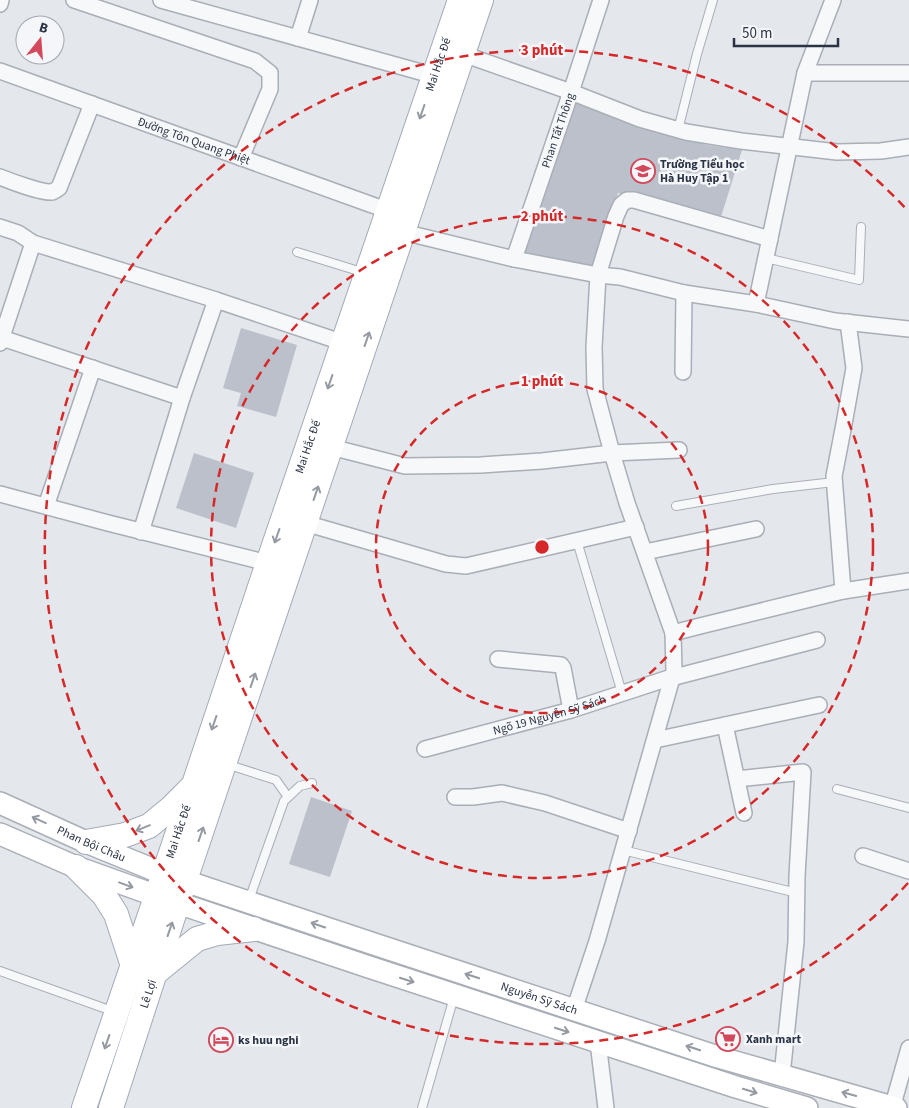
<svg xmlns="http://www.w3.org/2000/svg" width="909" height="1108" font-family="'Source Sans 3',sans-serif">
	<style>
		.building { fill: #bbc0ca }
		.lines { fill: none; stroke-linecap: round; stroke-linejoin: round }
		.service-casing { stroke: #a9aeb7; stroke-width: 10 }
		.minor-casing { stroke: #a9aeb7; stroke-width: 18 }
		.secondary-casing { stroke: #a9aeb7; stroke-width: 24 }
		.primary-casing { stroke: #a3abb8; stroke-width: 26 }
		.service { stroke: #f7f8fa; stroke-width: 8 }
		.minor { stroke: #f7f8fa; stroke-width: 15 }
		.secondary { stroke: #fff; stroke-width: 21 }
		.primary { stroke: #fff; stroke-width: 24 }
		.oneway { stroke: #959aa2 }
		.ring { fill: none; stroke: #d62828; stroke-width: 2.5; stroke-dasharray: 9 6 }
		.labels { text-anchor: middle; stroke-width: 5; stroke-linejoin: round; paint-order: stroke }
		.street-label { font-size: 12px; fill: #2b3445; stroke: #f4f6f9 }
		.poi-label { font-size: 12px; font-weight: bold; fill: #2b3445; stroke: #f4f6f9; text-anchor: start }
		.centre { fill: #d62828; stroke: #f4f6f9; stroke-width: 2.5 }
		.ring-label { font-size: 15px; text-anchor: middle; font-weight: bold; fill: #d62828; stroke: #f4f6f9; stroke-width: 5; stroke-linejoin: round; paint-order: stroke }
	</style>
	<rect width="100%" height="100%" fill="#e4e7ec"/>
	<path class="building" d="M 574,101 L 707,145 L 742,150 L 720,220 L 618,193 L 594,270 L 522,255 Z
		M 241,328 L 297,345 L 276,417 L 237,406 L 241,393 L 223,388 Z
		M 194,453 L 254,473 L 236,528 L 176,508 Z
		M 311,797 L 352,811 L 330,877 L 289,864 Z"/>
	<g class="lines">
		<defs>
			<path id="service" d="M 678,130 L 697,54 L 713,0
				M 297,252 L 365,273
				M 766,258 L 859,280 L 861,227
				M 676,506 L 773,489 L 834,482
				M 577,541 L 622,693
				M 226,764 L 276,780 L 288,797
				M 837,789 L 909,808
				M 623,850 L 797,893
				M 249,900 L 284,801 L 300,786 L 312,783
				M 0,971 L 115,1012
				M 422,1108 L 454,997"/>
			<g id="minor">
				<path d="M 74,0 L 255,61 L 270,73 L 270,89 L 241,158"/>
				<path d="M 161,0 L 435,76"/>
				<path d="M 0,4 L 1,0"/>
				<path d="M 298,38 L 310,0"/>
				<path d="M 463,54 L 571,92 L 640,119 L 686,132 L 741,141 L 837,152 L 881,151 L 909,147"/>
				<path id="s1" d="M 0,71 L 389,211"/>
				<path d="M 805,73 L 909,73"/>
				<path d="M 0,177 C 10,181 42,193 52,192 C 53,192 57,189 59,188 L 92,104"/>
				<path d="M 0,227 L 18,233 L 33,243 L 216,300 L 182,398 L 141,532"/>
				<path d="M 403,232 L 514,259 L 598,275 L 620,277 L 684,293 L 756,304 L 835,321 L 909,329"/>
				<path id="s2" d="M 514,259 L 571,92 L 601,0"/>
				<path d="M 216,300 L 344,343"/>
				<path d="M 756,304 L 805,73 L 833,0"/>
				<path d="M 2,338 L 182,398"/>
				<path d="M 0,343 L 33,243"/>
				<path d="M 683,372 L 684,293"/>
				<path d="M 331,447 L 405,466 L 481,465 L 542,461 L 612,453 L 679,450"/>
				<path d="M 0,494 L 108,523 L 268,563"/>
				<path d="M 46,506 L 93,368"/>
				<path d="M 305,523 L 446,564 L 466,566 L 636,527"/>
				<path d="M 645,552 L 756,529"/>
				<path d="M 843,591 L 834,476 L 844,424 L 854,368 L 848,322"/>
				<path d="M 673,633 L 696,627 L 843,591 L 909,581"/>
				<path d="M 498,659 L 561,665 L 563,668 L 571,710"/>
				<path d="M 725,725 L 744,813"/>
				<path d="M 655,740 L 819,705"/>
				<path id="s3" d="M 425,749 L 571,710 L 672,677 L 675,677 L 817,640"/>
				<path d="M 737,779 L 803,772 L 797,876 L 796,942 L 782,1075"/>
				<path d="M 455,797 L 473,797 L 502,793 L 545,803 L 629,831"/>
				<path d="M 863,856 L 909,871"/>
				<path d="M 574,1010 L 597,941 L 674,671 L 673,633 L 627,503 L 612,453 L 595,389 L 594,347 L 598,275 L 616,216 L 621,205 L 627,200 L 634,200 L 770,239"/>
				<path d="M 598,1042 L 606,1108"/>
				<path d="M 892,1108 L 909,1048"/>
			</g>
			<g id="secondary">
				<path id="s4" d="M 0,803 L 86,842 L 164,874 L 377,945 L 718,1057 L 896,1108"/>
				<path d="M 0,834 L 76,867 L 157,896 L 369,967 L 736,1087 L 807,1108"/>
			</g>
			<g id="primary">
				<path d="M 86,842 L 125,835 L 149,826 L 171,808 L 190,789"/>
				<path d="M 76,867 L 104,895 L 116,914 L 133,966"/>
				<path d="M 154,974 L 197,939 L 217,933 L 254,929"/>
				<path id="s5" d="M 84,1108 L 164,874 L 268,563 L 460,0"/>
				<path id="s6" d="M 111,1108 L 185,880 L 481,0"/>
			</g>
		</defs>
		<use href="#service" class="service-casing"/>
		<use href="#minor" class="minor-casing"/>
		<use href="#secondary" class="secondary-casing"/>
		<use href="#primary" class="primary-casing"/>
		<use href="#service" class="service"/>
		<use href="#minor" class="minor"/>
		<use href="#secondary" class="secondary"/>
		<use href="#primary" class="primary"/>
	</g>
	<defs><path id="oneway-shaft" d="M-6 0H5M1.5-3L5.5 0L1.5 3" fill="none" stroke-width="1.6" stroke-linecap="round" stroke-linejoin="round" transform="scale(1.25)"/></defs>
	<g class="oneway">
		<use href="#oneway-shaft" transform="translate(422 112) rotate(109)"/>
		<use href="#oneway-shaft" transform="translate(367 339) rotate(-71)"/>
		<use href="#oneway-shaft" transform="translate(330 382) rotate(109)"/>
		<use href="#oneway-shaft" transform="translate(316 493) rotate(-71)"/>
		<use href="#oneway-shaft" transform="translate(277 536) rotate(109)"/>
		<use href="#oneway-shaft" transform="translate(253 680) rotate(-71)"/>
		<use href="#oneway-shaft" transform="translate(214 723) rotate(109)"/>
		<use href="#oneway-shaft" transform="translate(39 820) rotate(-156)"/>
		<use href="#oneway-shaft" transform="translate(143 828) rotate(158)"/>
		<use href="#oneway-shaft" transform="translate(201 834) rotate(-71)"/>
		<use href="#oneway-shaft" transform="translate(126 885) rotate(20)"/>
		<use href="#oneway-shaft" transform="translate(318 925) rotate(-161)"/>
		<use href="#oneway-shaft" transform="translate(170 929) rotate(-71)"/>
		<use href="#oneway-shaft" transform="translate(472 976) rotate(-162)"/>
		<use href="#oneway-shaft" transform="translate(407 980) rotate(18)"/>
		<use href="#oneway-shaft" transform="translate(562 1030) rotate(18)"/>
		<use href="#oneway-shaft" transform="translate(107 1042) rotate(109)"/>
		<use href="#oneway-shaft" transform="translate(693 1048) rotate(-162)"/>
		<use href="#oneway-shaft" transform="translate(750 1091) rotate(17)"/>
		<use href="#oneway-shaft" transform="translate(849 1094) rotate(-164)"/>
	</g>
	<g class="ring">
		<circle cx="542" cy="547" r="166"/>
		<circle cx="542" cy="547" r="331"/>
		<path d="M908 883A497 497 0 1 1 908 211"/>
	</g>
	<defs>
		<symbol id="school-ring" viewBox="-11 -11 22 22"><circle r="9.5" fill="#f4f6f9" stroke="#d1495b" stroke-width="1.5"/><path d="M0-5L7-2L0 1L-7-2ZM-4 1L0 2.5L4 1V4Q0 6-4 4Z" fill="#d1495b"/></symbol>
		<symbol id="supermarket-ring" viewBox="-11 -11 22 22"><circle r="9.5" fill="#f4f6f9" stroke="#d1495b" stroke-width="1.5"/><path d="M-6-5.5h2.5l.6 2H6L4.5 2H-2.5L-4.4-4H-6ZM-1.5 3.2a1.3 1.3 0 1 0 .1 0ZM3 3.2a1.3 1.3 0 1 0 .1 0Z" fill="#d1495b"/></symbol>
		<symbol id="hotel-ring" viewBox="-11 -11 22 22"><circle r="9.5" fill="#f4f6f9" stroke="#d1495b" stroke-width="1.5"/><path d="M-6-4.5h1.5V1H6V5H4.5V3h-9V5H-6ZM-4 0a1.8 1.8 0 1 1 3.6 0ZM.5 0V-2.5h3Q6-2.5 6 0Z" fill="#d1495b"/></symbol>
	</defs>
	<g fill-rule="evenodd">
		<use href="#school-ring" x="629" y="157" width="28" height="28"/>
		<use href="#supermarket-ring" x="714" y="1025" width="28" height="28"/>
		<use href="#hotel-ring" x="207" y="1026" width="28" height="28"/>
	</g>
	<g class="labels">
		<g class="street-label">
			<text dy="4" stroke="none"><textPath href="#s5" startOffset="1102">Mai Hắc Đế</textPath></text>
			<text dy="4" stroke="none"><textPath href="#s2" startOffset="136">Phan Tất Thông</textPath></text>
			<text dy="4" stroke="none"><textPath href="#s1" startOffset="206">Đường Tôn Quang Phiệt</textPath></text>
			<text dy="4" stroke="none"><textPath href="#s5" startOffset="698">Mai Hắc Đế</textPath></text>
			<text dy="4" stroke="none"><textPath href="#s3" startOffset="129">Ngõ 19 Nguyễn Sỹ Sách</textPath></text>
			<text dy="4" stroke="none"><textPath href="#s5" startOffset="292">Mai Hắc Đế</textPath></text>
			<text dy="4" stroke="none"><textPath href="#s4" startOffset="100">Phan Bội Châu</textPath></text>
			<text dy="4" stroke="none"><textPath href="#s6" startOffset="120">Lê Lợi</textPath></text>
			<text dy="4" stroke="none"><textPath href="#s4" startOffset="574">Nguyễn Sỹ Sách</textPath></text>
		</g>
		<g class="poi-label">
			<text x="660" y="168">Trường Tiểu học<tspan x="660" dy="14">Hà Huy Tập 1</tspan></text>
			<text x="746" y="1043">Xanh mart</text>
			<text x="238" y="1044">ks huu nghi</text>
		</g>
	</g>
	<circle cx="542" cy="547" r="8" class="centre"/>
	<g class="ring-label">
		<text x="542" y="55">3 phút</text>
		<text x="542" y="221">2 phút</text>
		<text x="542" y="386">1 phút</text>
	</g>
	<g transform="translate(40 40) rotate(17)"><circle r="24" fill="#f4f6f9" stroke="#a4a8b1"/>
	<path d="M0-4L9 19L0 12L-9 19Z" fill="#d1495b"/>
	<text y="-8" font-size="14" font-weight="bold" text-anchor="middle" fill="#2b3445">B</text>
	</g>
	<path d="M734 38v8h104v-8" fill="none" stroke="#2b3445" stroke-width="2.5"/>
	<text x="742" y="38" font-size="15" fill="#2b3445" stroke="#f4f6f9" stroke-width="4" paint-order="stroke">50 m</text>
</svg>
